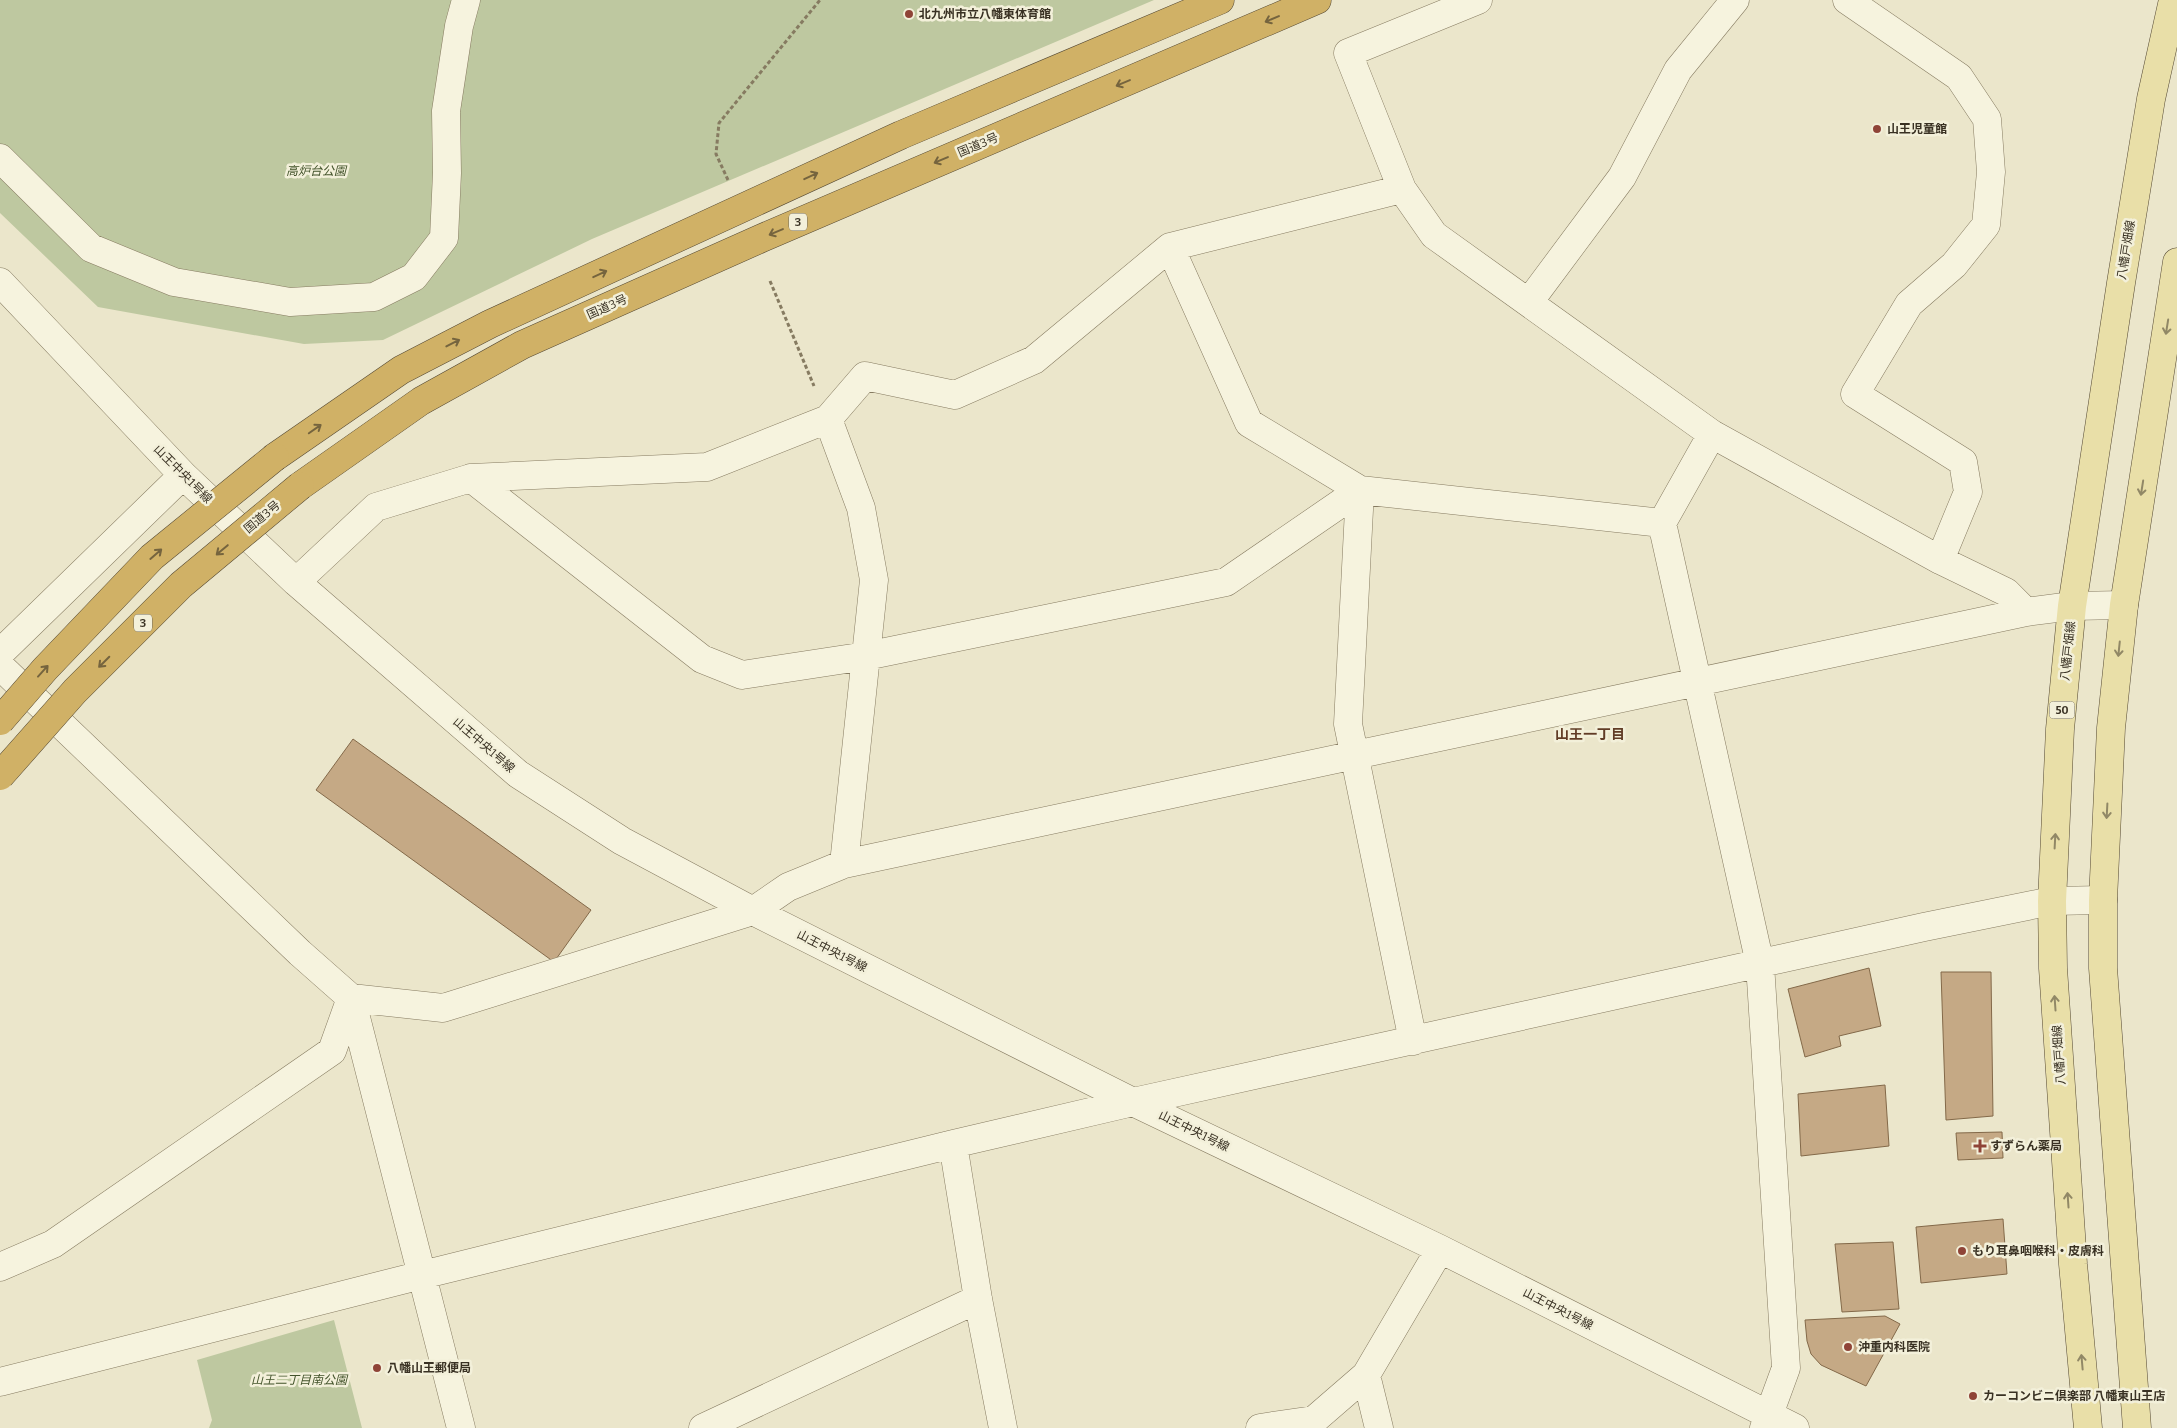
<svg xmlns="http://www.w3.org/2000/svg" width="2177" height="1428" font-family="Bitter,'Noto Sans JP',serif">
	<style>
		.green { fill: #bec8a0 }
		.building { fill: #c5a985; stroke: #836949 }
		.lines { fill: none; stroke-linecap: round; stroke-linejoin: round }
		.minor-casing { stroke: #867b61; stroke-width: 29 }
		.major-casing { stroke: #554934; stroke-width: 29 }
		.highway-casing { stroke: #554934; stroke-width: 29 }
		.path { stroke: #867b61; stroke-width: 3; stroke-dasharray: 4 2.5; stroke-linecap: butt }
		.minor { stroke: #f6f3de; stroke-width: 28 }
		.major { stroke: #e9dfa8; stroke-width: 28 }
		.highway { stroke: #d0b166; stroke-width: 28 }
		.highway-bridge-casing { stroke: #554934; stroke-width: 29; stroke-linecap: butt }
		.highway-bridge { stroke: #d0b166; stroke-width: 28 }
		.oneway { stroke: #75643e }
		.oneway2 { stroke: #918866 }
		.poi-dot { fill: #8f4437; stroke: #f3f0da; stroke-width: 2 }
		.labels { text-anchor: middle; stroke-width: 5; stroke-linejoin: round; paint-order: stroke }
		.shield { fill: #f3f0da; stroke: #716a5a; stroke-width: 1 }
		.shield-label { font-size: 11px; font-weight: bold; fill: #393123 }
		.poi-label { font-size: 12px; font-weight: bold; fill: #393123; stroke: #f3f0da; text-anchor: start }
		.street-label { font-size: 12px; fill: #393123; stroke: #f3f0da }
		.park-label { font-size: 12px; font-style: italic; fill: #43532b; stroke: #f3f0da }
		.neighbourhood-label { font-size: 14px; font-weight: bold; fill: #613c26; stroke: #f3f0da }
	</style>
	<rect width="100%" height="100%" fill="#ebe6cb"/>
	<path class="green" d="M 0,0 L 1154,0 L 592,239 L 383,340 L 304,344 L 98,307 L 0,213 Z
		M 334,1320 L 362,1428 L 209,1428 L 212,1420 L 197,1360 Z"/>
	<path class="building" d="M 353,739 L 591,910 L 554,962 L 316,790 Z
		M 1869,968 L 1881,1026 L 1839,1036 L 1841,1046 L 1805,1057 L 1788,989 Z
		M 1941,972 L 1991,972 L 1993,1116 L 1946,1120 Z
		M 1885,1085 L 1889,1146 L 1801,1156 L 1798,1094 Z
		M 2002,1132 L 2003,1158 L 1958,1160 L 1956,1133 Z
		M 2003,1219 L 2007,1274 L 1921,1283 L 1916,1227 Z
		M 1893,1242 L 1899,1309 L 1842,1312 L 1835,1244 Z
		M 1885,1316 L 1900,1324 L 1866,1386 L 1821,1365 L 1811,1354 L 1807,1341 L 1805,1320 Z"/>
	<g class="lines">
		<defs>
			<path id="minor" d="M 1847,0 L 1959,77 L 1987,119 L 1991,172 L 1986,225 L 1954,265 L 1909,304 L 1855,394 L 1963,462 L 1968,492 L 1940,560
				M 0,158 L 91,248 L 174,282 L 290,302 L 374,297 L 414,277 L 444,238 L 447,173 L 446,111 L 459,26 L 466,0
				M 1402,189 L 1348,53 L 1478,0
				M 1170,247 L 1249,423 L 1360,490 L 1348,724 L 1413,1041
				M 0,282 L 183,475 L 296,582 L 518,774 L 622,841 L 753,911 L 1133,1102 L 1440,1249 L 1795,1428
				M 1529,302 L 1622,177 L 1678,70 L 1735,0
				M 1712,434 L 1662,523 L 1760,964 L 1786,1368 L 1764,1428
				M 471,478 L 702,659 L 742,675 L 866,656 L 1226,582 L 1360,490 L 1662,523
				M 296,582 L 376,507 L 471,478 L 707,467 L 828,419
				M 0,653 L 183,475
				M 0,666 L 300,953 L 351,998 L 461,1428
				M 844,864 L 874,580 L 861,508 L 828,419 L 865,376 L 955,395 L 1034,360 L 1170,247 L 1402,189 L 1434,235 L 1712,434 L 1940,560 L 2006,592 L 2026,612
				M 351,998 L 443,1008 L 753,911 L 788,887 L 844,864 L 2026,612 L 2072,606 L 2124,605
				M 953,1144 L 978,1299 L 1003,1428
				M 0,1267 L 53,1244 L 332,1051 L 351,998
				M 1366,1375 L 1379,1428
				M 0,1382 L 422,1275 L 953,1144 L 1133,1102 L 1924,927 L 2052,901 L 2103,900
				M 703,1428 L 978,1299
				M 1260,1428 L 1314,1420 L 1366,1375 L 1440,1249"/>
			<path id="major" d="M 2088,1428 L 2073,1264 L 2053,968 L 2052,901 L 2060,729 L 2072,606 L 2121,283 L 2151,99 L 2173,0
				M 2137,1428 L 2103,968 L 2103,900 L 2111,728 L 2124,605 L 2177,262"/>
			<path id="highway" d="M 275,457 L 401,370 L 490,324 L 901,135 L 1220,0
				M 300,486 L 421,401 L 522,345 L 762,238 L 1317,0"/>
		</defs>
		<use href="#minor" class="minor-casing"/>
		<use href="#major" class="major-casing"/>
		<use href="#highway" class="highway-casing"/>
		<path class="path" d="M 728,180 L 716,154 L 719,123 L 820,0
			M 770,281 L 814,386"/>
		<use href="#minor" class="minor"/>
		<use href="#major" class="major"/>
		<use href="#highway" class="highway"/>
		<defs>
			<path id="highway-bridge" d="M 0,721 L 45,669 L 152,557 L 275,457
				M 0,776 L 75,691 L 181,585 L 300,486"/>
		</defs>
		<use href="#highway-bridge" class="highway-bridge-casing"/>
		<use href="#highway-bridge" class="highway-bridge"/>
	</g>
	<defs><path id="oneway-shaft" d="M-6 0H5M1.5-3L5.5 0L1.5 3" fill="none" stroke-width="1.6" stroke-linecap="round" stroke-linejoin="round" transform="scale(1.25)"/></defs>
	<g class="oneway">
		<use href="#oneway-shaft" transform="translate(1272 19) rotate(157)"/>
		<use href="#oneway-shaft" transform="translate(1123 83) rotate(157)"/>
		<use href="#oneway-shaft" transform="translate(941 160) rotate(157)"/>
		<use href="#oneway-shaft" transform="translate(811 176) rotate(-25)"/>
		<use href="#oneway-shaft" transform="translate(776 232) rotate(157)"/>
		<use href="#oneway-shaft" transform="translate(600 274) rotate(-25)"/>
		<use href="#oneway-shaft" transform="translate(453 343) rotate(-27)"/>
		<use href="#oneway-shaft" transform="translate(315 429) rotate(-35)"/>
		<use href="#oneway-shaft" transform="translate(222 550) rotate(140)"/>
		<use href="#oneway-shaft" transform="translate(156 554) rotate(-41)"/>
		<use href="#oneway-shaft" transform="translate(104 662) rotate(135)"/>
		<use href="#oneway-shaft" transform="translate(43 671) rotate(-48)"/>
	</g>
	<g class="oneway2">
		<use href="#oneway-shaft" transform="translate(2167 327) rotate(99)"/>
		<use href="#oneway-shaft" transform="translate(2142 488) rotate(99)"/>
		<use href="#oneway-shaft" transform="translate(2119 649) rotate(96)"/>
		<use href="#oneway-shaft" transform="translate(2107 811) rotate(93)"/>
		<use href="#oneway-shaft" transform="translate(2055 841) rotate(-87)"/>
		<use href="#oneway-shaft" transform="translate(2055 1003) rotate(-94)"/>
		<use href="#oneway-shaft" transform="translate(2068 1200) rotate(-94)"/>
		<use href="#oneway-shaft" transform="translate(2082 1362) rotate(-95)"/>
	</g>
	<g class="poi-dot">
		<circle cx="909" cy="14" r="5"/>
		<circle cx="1877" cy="129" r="5"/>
		<path d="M1977.5 1138.5h5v5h5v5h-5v5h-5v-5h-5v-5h5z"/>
		<circle cx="1962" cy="1251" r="5"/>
		<circle cx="1848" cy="1347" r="5"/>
		<circle cx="377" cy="1368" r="5"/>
		<circle cx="1973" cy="1396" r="5"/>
	</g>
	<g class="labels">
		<g class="shield">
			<rect x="789" y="213.5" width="18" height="17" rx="4"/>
			<rect x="134" y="614.5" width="18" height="17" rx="4"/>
			<rect x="2049.5" y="701.5" width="25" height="17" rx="4"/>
		</g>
		<g class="shield-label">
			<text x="798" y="226">3</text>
			<text x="143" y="627">3</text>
			<text x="2062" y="714">50</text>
		</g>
		<g class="poi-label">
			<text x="919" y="18">北九州市立八幡東体育館</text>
			<text x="1887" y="133">山王児童館</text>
			<text x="1990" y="1150">すずらん薬局</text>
			<text x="1972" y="1255">もり耳鼻咽喉科・皮膚科</text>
			<text x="1858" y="1351">沖重内科医院</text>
			<text x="387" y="1372">八幡山王郵便局</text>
			<text x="1983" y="1400">カーコンビニ倶楽部 八幡東山王店</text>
		</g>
		<g class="street-label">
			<text transform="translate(978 145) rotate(-23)" y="4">国道3号</text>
			<text transform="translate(2126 250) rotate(-81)" y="4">八幡戸畑線</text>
			<text transform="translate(607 307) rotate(-24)" y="4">国道3号</text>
			<text transform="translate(183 474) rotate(45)" y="4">山王中央1号線</text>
			<text transform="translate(262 517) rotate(-40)" y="4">国道3号</text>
			<text transform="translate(2068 651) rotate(-84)" y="4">八幡戸畑線</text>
			<text transform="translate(484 745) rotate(41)" y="4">山王中央1号線</text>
			<text transform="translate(832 951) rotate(27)" y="4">山王中央1号線</text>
			<text transform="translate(2059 1055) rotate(-94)" y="4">八幡戸畑線</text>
			<text transform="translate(1194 1131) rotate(26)" y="4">山王中央1号線</text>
			<text transform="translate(1558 1309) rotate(27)" y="4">山王中央1号線</text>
		</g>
		<g class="park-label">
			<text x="316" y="175">高炉台公園</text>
			<text x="299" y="1384">山王二丁目南公園</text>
		</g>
		<g class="neighbourhood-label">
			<text x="1590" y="739">山王一丁目</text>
		</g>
	</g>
</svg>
